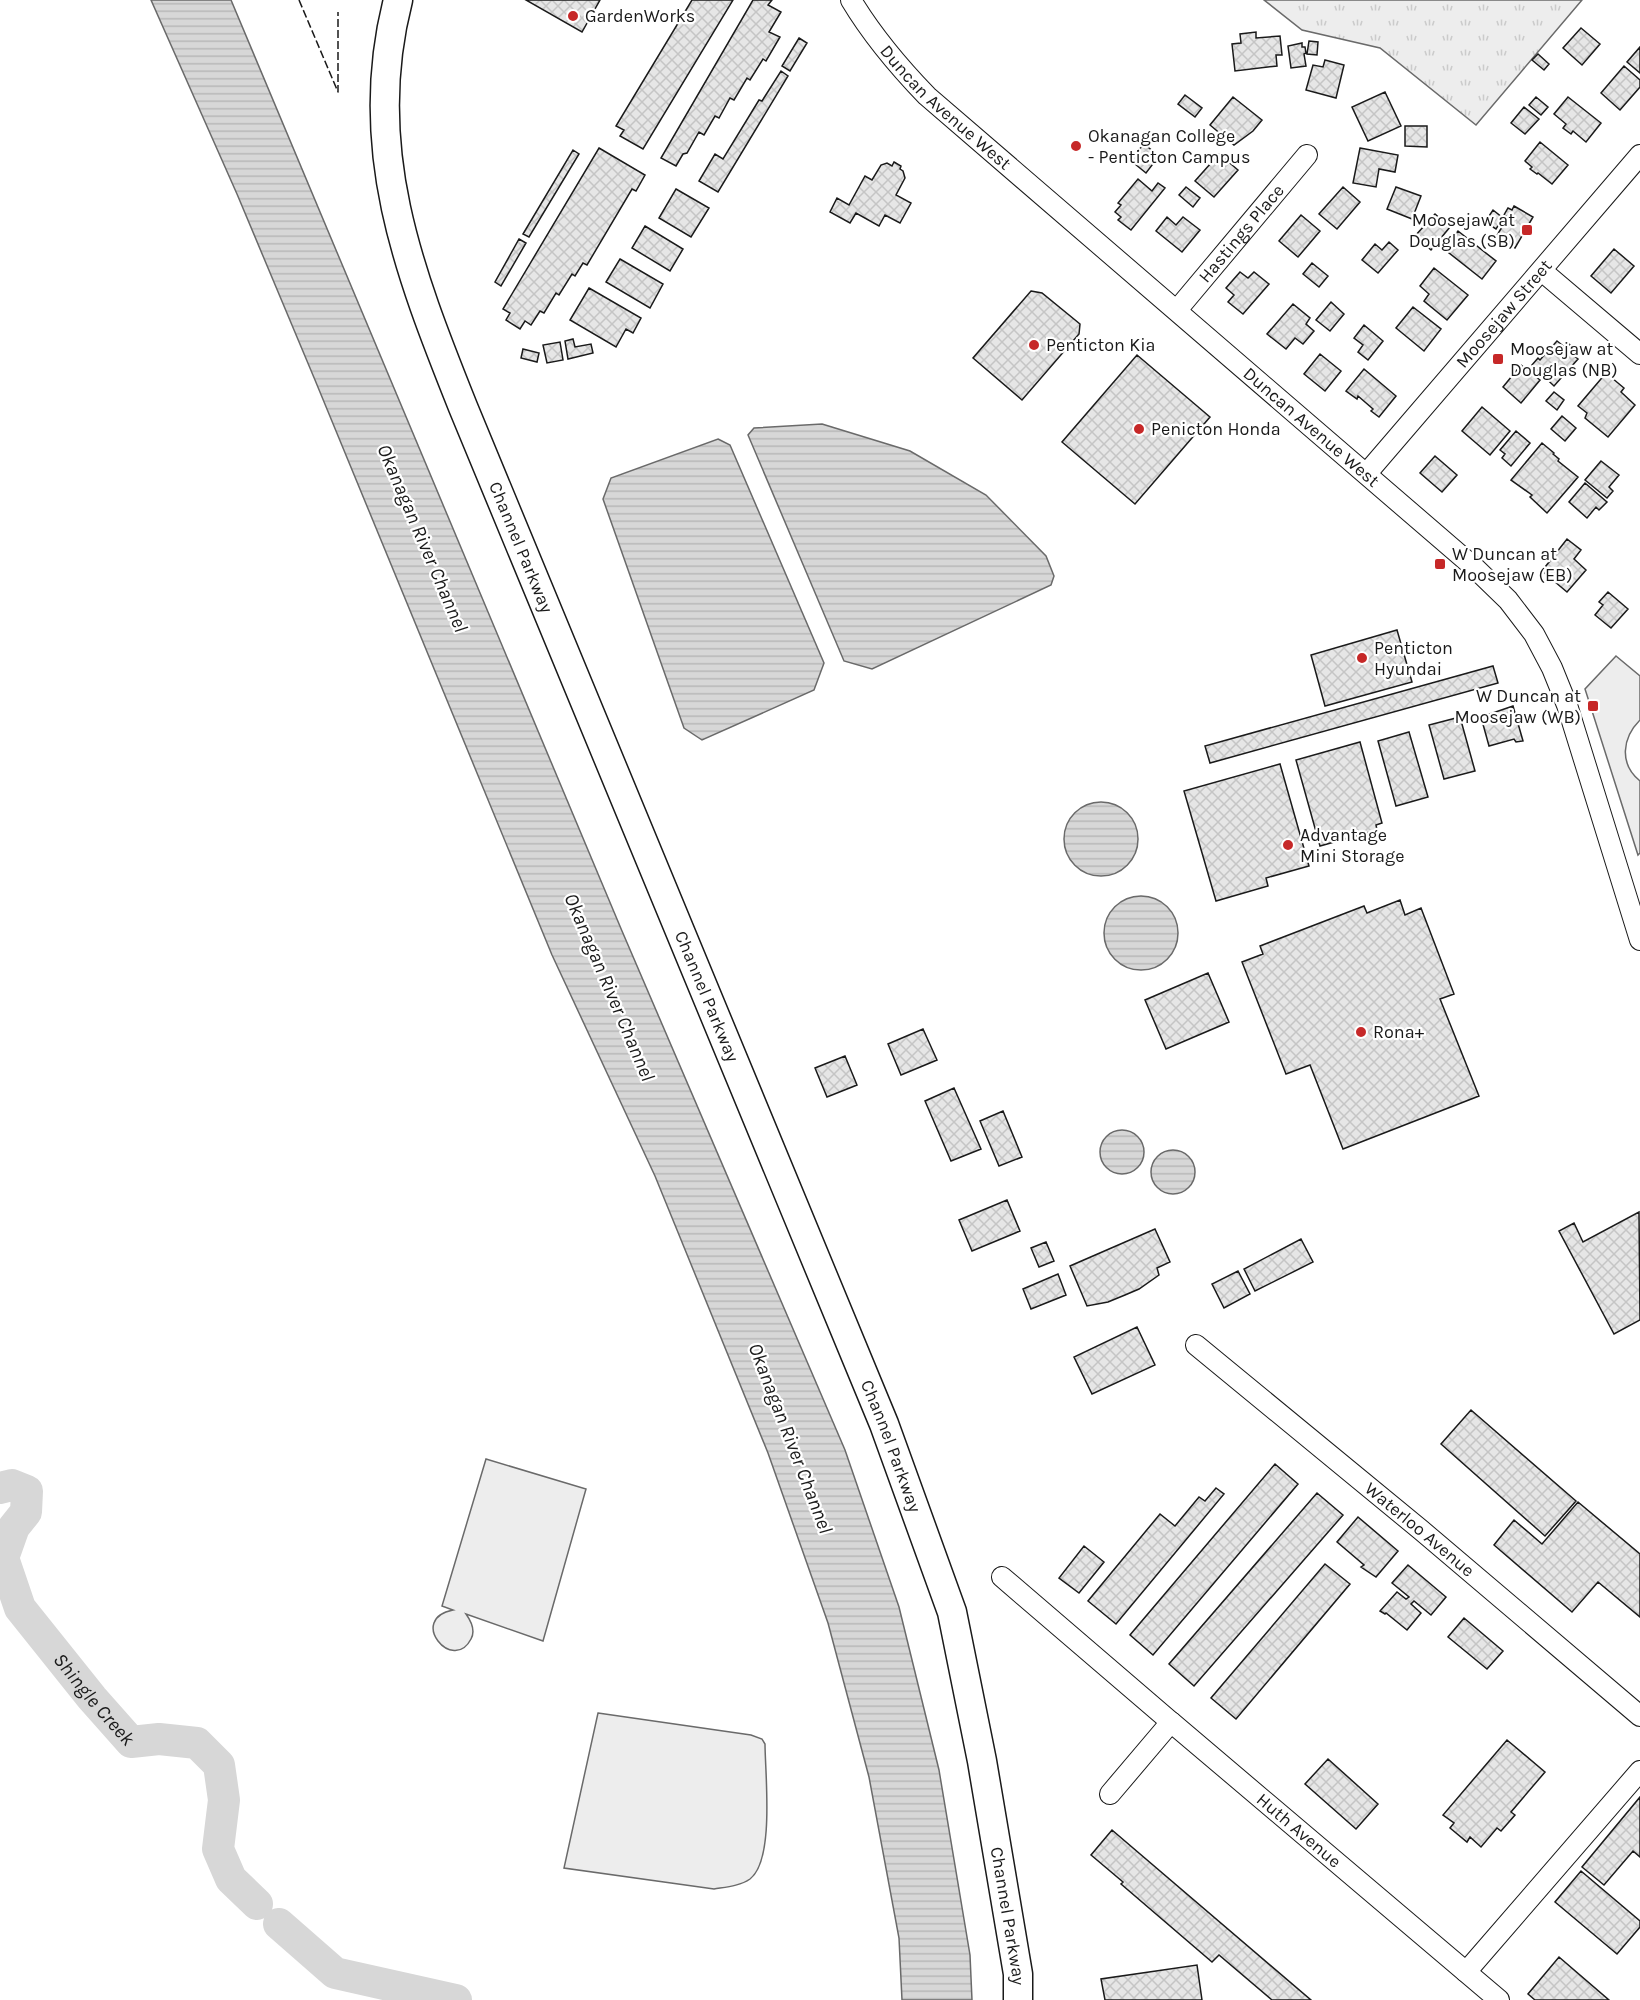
<svg xmlns="http://www.w3.org/2000/svg" width="1640" height="2000" font-family="Karla,sans-serif">
	<style>
		.grass { fill: url(#grass-tufts); stroke: #6a6a6a; stroke-width: 1.5 }
		.green { fill: #ededed; stroke: #6a6a6a; stroke-width: 1.5 }
		.water { fill: url(#water-rules); stroke: #6a6a6a; stroke-width: 1.5 }
		.lines { fill: none; stroke-linecap: round; stroke-linejoin: round }
		.river { stroke: #d7d7d7; stroke-width: 32 }
		.building { fill: url(#building-cross-hatch); stroke: #1a1a1a; stroke-width: 1.5 }
		.minor-casing { stroke: #1a1a1a; stroke-width: 22 }
		.highway-casing { stroke: #1a1a1a; stroke-width: 31 }
		.minor { stroke: #fff; stroke-width: 20 }
		.highway { stroke: #fff; stroke-width: 28 }
		.fence { stroke: #1a1a1a; stroke-width: 1.5; stroke-dasharray: 8 3; stroke-linecap: butt }
		.poi-dot { fill: #c62828; stroke: #fff; stroke-width: 2 }
		.labels { text-anchor: middle; stroke-width: 4.5; stroke-linejoin: round; paint-order: stroke }
		.poi-label { font-size: 18px; fill: #1a1a1a; stroke: #fff; text-anchor: start }
		.street-label { font-size: 18px; fill: #1a1a1a; stroke: #fff }
		.water-label { font-size: 20px; font-style: italic; fill: #1a1a1a; stroke: #fff }
	</style>
	<defs>
		<pattern id="grass-tufts" width="24" height="20" patternUnits="userSpaceOnUse" patternTransform="scale(1.5)"><rect width="24" height="20" fill="#ededed"/><path d="M3 7l-1-3M5 7V3M7 7l1-3M15 17l-1-3M17 17v-4M19 17l1-3" fill="none" stroke="#cbcbcb"/></pattern>
		<pattern id="water-rules" width="6" height="5" patternUnits="userSpaceOnUse" patternTransform="scale(1.5)"><rect width="6" height="5" fill="#d7d7d7"/><path d="M0 2.5h6" fill="none" stroke="#b8b8b8"/></pattern>
		<pattern id="building-cross-hatch" width="8" height="8" patternUnits="userSpaceOnUse" patternTransform="scale(1.5)"><rect width="8" height="8" fill="#e6e6e6"/><path d="M0 0l8 8M0 8l8-8" fill="none" stroke="#c5c5c5"/></pattern>
	</defs>
	<rect width="100%" height="100%" fill="#fff"/>
	<path class="grass" d="M 1264,0 L 1582,0 L 1476,125 L 1380,48 L 1302,30 Z"/>
	<path class="green" d="M 1616,656 L 1640,676 L 1640,720 C 1622,738 1619,764 1640,781 L 1640,853 L 1638,855 L 1585,689 Z
		M 486,1459 L 586,1489 L 543,1641 L 466,1614 C 471,1621 476,1630 471,1639 C 453,1674 407,1619 453,1610 L 442,1606 Z
		M 598,1713 L 751,1735 L 762,1739 L 765,1744 C 765,1773 775,1860 750,1879 C 740,1886 726,1887 714,1889 L 564,1868 Z"/>
	<path class="water" d="M 151,0 L 231,0 L 622,931 L 845,1450 L 899,1607 L 939,1770 L 970,1955 L 972,2000 L 902,2000 L 899,1938 L 869,1777 L 828,1623 L 768,1453 L 655,1176 L 552,955 L 315,380 L 237,194 Z
		M 822,424 L 910,451 L 986,495 L 1046,556 L 1054,576 L 1051,585 L 872,669 L 844,661 L 748,435 L 754,428 Z
		M 718,439 L 730,445 L 824,663 L 814,690 L 702,740 L 684,728 L 603,499 L 611,478 Z
		M1064 839a37 37 0 1 1 74 0a37 37 0 1 1-74 0Z
		M1104 933a37 37 0 1 1 74 0a37 37 0 1 1-74 0Z
		M1100 1152a22 22 0 1 1 44 0a22 22 0 1 1-44 0Z
		M1151 1172a22 22 0 1 1 44 0a22 22 0 1 1-44 0Z"/>
	<g class="lines">
		<g class="river">
			<path id="s1" d="M 0,1488 L 12,1485 L 27,1491 L 26,1512 L 14,1527 L 3,1558 L 20,1608 L 92,1698 L 131,1742 L 159,1739 L 197,1743 L 219,1765 L 224,1800 L 218,1849 L 231,1879 L 257,1904"/>
			<path d="M 279,1924 L 335,1973 L 456,2000"/>
		</g>
	</g>
	<path class="building" d="M 526,0 L 600,0 L 582,32 Z
		M 692,0 L 733,0 L 643,149 L 620,136 L 624,130 L 616,126 Z
		M 753,0 L 772,0 L 768,5 L 781,12 L 769,32 L 780,37 L 766,61 L 763,59 L 750,80 L 747,78 L 734,100 L 730,98 L 719,118 L 715,116 L 704,135 L 699,132 L 687,153 L 683,154 L 676,166 L 661,158 Z
		M 1581,28 L 1600,44 L 1582,65 L 1563,48 Z
		M 1256,32 L 1256,38 L 1280,36 L 1282,55 L 1276,55 L 1277,66 L 1235,71 L 1232,44 L 1241,43 L 1240,34 Z
		M 799,38 L 807,43 L 790,71 L 782,66 Z
		M 1309,41 L 1318,42 L 1317,55 L 1307,54 Z
		M 1302,43 L 1302,47 L 1305,47 L 1306,53 L 1304,54 L 1306,66 L 1291,68 L 1288,46 Z
		M 1640,47 L 1640,73 L 1627,62 Z
		M 1538,54 L 1549,64 L 1544,70 L 1532,60 Z
		M 1325,60 L 1344,65 L 1336,98 L 1306,90 L 1313,65 L 1323,67 Z
		M 1624,66 L 1640,80 L 1640,87 L 1620,110 L 1601,93 Z
		M 781,71 L 788,76 L 718,192 L 699,181 L 715,154 L 723,159 L 759,100 L 762,101 Z
		M 1385,92 L 1401,126 L 1368,141 L 1352,107 Z
		M 1185,95 L 1202,108 L 1195,117 L 1178,104 Z
		M 1233,97 L 1262,120 L 1253,131 L 1234,145 L 1210,125 Z
		M 1536,97 L 1548,107 L 1541,115 L 1529,105 Z
		M 1568,97 L 1601,123 L 1586,142 L 1573,131 L 1571,134 L 1563,128 L 1566,124 L 1554,114 Z
		M 1524,107 L 1539,119 L 1525,134 L 1511,123 Z
		M 1405,126 L 1427,126 L 1427,147 L 1405,146 Z
		M 1540,142 L 1568,165 L 1552,184 L 1538,173 L 1537,174 L 1530,169 L 1532,167 L 1525,161 Z
		M 1144,144 L 1159,156 L 1146,173 L 1130,160 Z
		M 599,148 L 645,175 L 636,191 L 632,189 L 587,265 L 583,263 L 575,276 L 572,274 L 559,295 L 556,293 L 544,313 L 540,311 L 531,325 L 525,321 L 520,329 L 506,320 L 510,313 L 503,309 Z
		M 1360,148 L 1398,155 L 1395,172 L 1379,169 L 1376,187 L 1353,183 Z
		M 573,150 L 579,154 L 529,237 L 523,234 Z
		M 1219,154 L 1238,170 L 1214,197 L 1195,181 Z
		M 894,162 L 901,166 L 900,169 L 903,171 L 905,178 L 896,195 L 911,203 L 900,223 L 885,215 L 879,226 L 856,213 L 850,223 L 830,212 L 837,198 L 849,205 L 865,176 L 872,180 L 881,165 L 887,163 L 892,166 Z
		M 1138,179 L 1152,191 L 1158,183 L 1165,188 L 1131,230 L 1118,220 L 1121,217 L 1115,212 L 1121,205 L 1118,203 Z
		M 1186,187 L 1200,198 L 1193,207 L 1179,195 Z
		M 1343,187 L 1360,202 L 1337,229 L 1319,214 Z
		M 1396,187 L 1421,196 L 1412,219 L 1387,209 Z
		M 676,189 L 709,208 L 691,237 L 659,218 Z
		M 1514,206 L 1533,217 L 1515,248 L 1496,237 L 1508,217 L 1504,215 L 1508,208 L 1512,210 Z
		M 1493,210 L 1503,218 L 1496,229 L 1485,222 Z
		M 1435,214 L 1450,227 L 1431,250 L 1415,236 Z
		M 1301,215 L 1320,231 L 1298,257 L 1279,241 Z
		M 1167,217 L 1176,225 L 1183,217 L 1200,230 L 1182,252 L 1156,231 Z
		M 645,226 L 683,249 L 670,271 L 632,248 Z
		M 1458,231 L 1496,261 L 1482,279 L 1444,249 Z
		M 519,239 L 526,243 L 501,286 L 495,282 Z
		M 1389,242 L 1398,250 L 1378,273 L 1362,260 L 1375,244 L 1382,250 Z
		M 1614,249 L 1634,266 L 1611,293 L 1591,276 Z
		M 620,259 L 663,284 L 650,308 L 606,282 Z
		M 1312,263 L 1328,276 L 1319,287 L 1303,274 Z
		M 1434,268 L 1468,295 L 1447,320 L 1424,301 L 1429,294 L 1420,286 Z
		M 1240,272 L 1248,278 L 1254,272 L 1269,284 L 1243,314 L 1228,302 L 1234,295 L 1226,288 Z
		M 589,288 L 641,318 L 633,333 L 626,329 L 616,347 L 570,320 Z
		M 1031,291 L 1042,293 L 1080,324 L 1079,334 L 1022,400 L 973,358 Z
		M 1331,302 L 1344,314 L 1330,331 L 1316,320 Z
		M 1293,304 L 1310,318 L 1306,324 L 1314,331 L 1303,344 L 1295,338 L 1286,349 L 1267,334 Z
		M 1413,307 L 1441,329 L 1424,351 L 1396,328 Z
		M 1364,325 L 1383,341 L 1368,360 L 1358,352 L 1363,345 L 1354,338 Z
		M 573,339 L 575,347 L 591,344 L 593,353 L 568,359 L 565,341 Z
		M 1557,341 L 1566,348 L 1569,344 L 1575,350 L 1572,354 L 1578,359 L 1554,386 L 1532,365 L 1538,358 L 1540,360 Z
		M 560,342 L 563,360 L 547,363 L 543,345 Z
		M 523,349 L 539,353 L 537,362 L 521,358 Z
		M 1320,354 L 1341,371 L 1325,391 L 1304,374 Z
		M 1137,355 L 1210,417 L 1135,504 L 1062,442 Z
		M 1521,365 L 1540,380 L 1521,403 L 1503,387 Z
		M 1364,369 L 1396,396 L 1379,417 L 1371,411 L 1373,409 L 1358,396 L 1357,399 L 1346,391 Z
		M 1606,373 L 1624,388 L 1621,392 L 1635,405 L 1608,437 L 1585,418 L 1587,413 L 1578,406 Z
		M 1554,392 L 1564,400 L 1557,410 L 1546,401 Z
		M 1482,407 L 1510,431 L 1490,455 L 1462,431 Z
		M 1562,416 L 1576,428 L 1565,441 L 1551,429 Z
		M 1516,431 L 1530,443 L 1511,466 L 1502,458 L 1505,454 L 1500,450 Z
		M 1542,443 L 1554,453 L 1553,454 L 1559,459 L 1558,461 L 1578,477 L 1547,513 L 1530,497 L 1532,495 L 1511,480 Z
		M 1435,456 L 1457,475 L 1442,492 L 1420,473 Z
		M 1601,461 L 1619,475 L 1609,487 L 1613,491 L 1607,498 L 1585,480 Z
		M 1585,483 L 1607,502 L 1599,510 L 1596,507 L 1587,518 L 1569,502 Z
		M 1567,539 L 1581,550 L 1574,559 L 1586,570 L 1567,592 L 1542,571 Z
		M 1608,592 L 1628,609 L 1611,628 L 1595,615 L 1603,605 L 1599,602 Z
		M 1397,630 L 1412,682 L 1325,706 L 1311,655 Z
		M 1493,666 L 1498,683 L 1210,763 L 1205,746 Z
		M 1513,706 L 1523,741 L 1516,742 L 1514,739 L 1489,746 L 1481,717 Z
		M 1460,717 L 1475,771 L 1444,779 L 1429,725 Z
		M 1409,732 L 1428,797 L 1396,806 L 1378,741 Z
		M 1360,742 L 1382,823 L 1376,825 L 1377,830 L 1320,846 L 1296,760 Z
		M 1280,764 L 1309,866 L 1266,878 L 1268,886 L 1216,901 L 1184,791 Z
		M 1400,900 L 1405,915 L 1421,908 L 1454,994 L 1440,999 L 1479,1096 L 1343,1149 L 1310,1065 L 1286,1074 L 1242,962 L 1263,954 L 1260,946 L 1364,906 L 1367,913 Z
		M 1208,973 L 1229,1022 L 1166,1049 L 1145,1000 Z
		M 923,1029 L 937,1060 L 901,1075 L 888,1044 Z
		M 845,1056 L 857,1085 L 827,1097 L 815,1068 Z
		M 954,1088 L 981,1149 L 951,1161 L 925,1101 Z
		M 1003,1111 L 1022,1157 L 999,1166 L 980,1121 Z
		M 1007,1200 L 1020,1231 L 972,1251 L 959,1220 Z
		M 1639,1212 L 1640,1320 L 1614,1334 L 1559,1231 L 1574,1223 L 1583,1242 Z
		M 1155,1229 L 1170,1262 L 1157,1268 L 1159,1275 L 1139,1289 L 1125,1295 L 1108,1302 L 1087,1306 L 1070,1266 Z
		M 1301,1239 L 1313,1262 L 1255,1291 L 1244,1269 Z
		M 1046,1242 L 1054,1261 L 1039,1267 L 1031,1248 Z
		M 1238,1271 L 1250,1294 L 1224,1308 L 1212,1284 Z
		M 1058,1274 L 1066,1295 L 1031,1309 L 1023,1289 Z
		M 1137,1327 L 1155,1365 L 1092,1394 L 1074,1357 Z
		M 1471,1410 L 1576,1501 L 1545,1536 L 1441,1444 Z
		M 1275,1464 L 1298,1484 L 1153,1655 L 1130,1635 Z
		M 1216,1488 L 1224,1494 L 1116,1624 L 1088,1601 L 1160,1514 L 1175,1526 L 1199,1497 L 1205,1501 Z
		M 1317,1493 L 1343,1515 L 1194,1686 L 1169,1664 Z
		M 1578,1502 L 1640,1554 L 1640,1617 L 1598,1582 L 1572,1612 L 1494,1545 L 1514,1520 L 1542,1544 Z
		M 1358,1517 L 1398,1551 L 1376,1577 L 1361,1567 L 1364,1565 L 1337,1542 Z
		M 1084,1546 L 1104,1562 L 1079,1593 L 1059,1578 Z
		M 1325,1564 L 1350,1584 L 1236,1719 L 1211,1698 Z
		M 1408,1565 L 1446,1597 L 1431,1615 L 1414,1601 L 1411,1604 L 1421,1613 L 1407,1630 L 1386,1613 L 1385,1614 L 1380,1611 L 1397,1592 L 1406,1599 L 1409,1597 L 1392,1583 Z
		M 1464,1618 L 1503,1651 L 1487,1669 L 1448,1637 Z
		M 1507,1740 L 1545,1772 L 1511,1812 L 1515,1815 L 1501,1831 L 1497,1828 L 1481,1847 L 1470,1837 L 1467,1842 L 1450,1828 L 1454,1823 L 1443,1815 Z
		M 1328,1759 L 1378,1804 L 1356,1829 L 1305,1784 Z
		M 1640,1797 L 1640,1857 L 1633,1851 L 1604,1885 L 1582,1867 Z
		M 1112,1830 L 1311,2000 L 1272,2000 L 1219,1955 L 1212,1962 L 1121,1884 L 1123,1882 L 1091,1855 Z
		M 1581,1871 L 1640,1921 L 1640,1927 L 1617,1954 L 1555,1902 Z
		M 1559,1957 L 1609,2000 L 1535,2000 L 1528,1994 Z
		M 1197,1965 L 1202,2000 L 1105,2000 L 1101,1979 Z"/>
	<g class="lines">
		<defs>
			<g id="minor">
				<path id="s2" d="M 851,0 C 872,35 898,66 927,96 L 1475,568 L 1508,600 L 1534,634 L 1552,668 L 1567,705 L 1640,940"/>
				<path d="M 1542,271 L 1640,354"/>
				<path id="s3" d="M 1177,310 L 1307,155"/>
				<path id="s4" d="M 1367,473 L 1640,155"/>
				<path id="s5" d="M 1196,1345 L 1421,1530 L 1640,1716"/>
				<path d="M 1002,1577 L 1171,1722"/>
				<path id="s6" d="M 1110,1794 L 1171,1722 L 1499,2000"/>
				<path d="M 1466,1972 L 1640,1771"/>
			</g>
			<g id="highway">
				<path id="s7" d="M 398,0 C 360,147 409,272 463,407 L 884,1424 L 952,1612 L 982,1761 L 1018,1974 L 1018,2000"/>
			</g>
		</defs>
		<use href="#minor" class="minor-casing"/>
		<use href="#highway" class="highway-casing"/>
		<use href="#minor" class="minor"/>
		<use href="#highway" class="highway"/>
		<path class="fence" d="M 299,0 L 338,92 L 338,12"/>
	</g>
	<g class="poi-dot">
		<circle cx="573" cy="16" r="6"/>
		<circle cx="1076" cy="146" r="6"/>
		<rect x="1521" y="224" width="12" height="12" rx="3"/>
		<circle cx="1034" cy="345" r="6"/>
		<rect x="1492" y="353" width="12" height="12" rx="3"/>
		<circle cx="1139" cy="429" r="6"/>
		<rect x="1434" y="558" width="12" height="12" rx="3"/>
		<circle cx="1362" cy="658" r="6"/>
		<rect x="1587" y="700" width="12" height="12" rx="3"/>
		<circle cx="1288" cy="845" r="6"/>
		<circle cx="1361" cy="1032" r="6"/>
	</g>
	<g class="labels">
		<g class="poi-label">
			<text x="585" y="22">GardenWorks</text>
			<text x="1088" y="142">Okanagan College<tspan x="1088" dy="21">- Penticton Campus</tspan></text>
			<text x="1515" y="226" text-anchor="end">Moosejaw at<tspan x="1515" dy="21">Douglas (SB)</tspan></text>
			<text x="1046" y="351">Penticton Kia</text>
			<text x="1510" y="355">Moosejaw at<tspan x="1510" dy="21">Douglas (NB)</tspan></text>
			<text x="1151" y="435">Penicton Honda</text>
			<text x="1452" y="560">W Duncan at<tspan x="1452" dy="21">Moosejaw (EB)</tspan></text>
			<text x="1374" y="654">Penticton<tspan x="1374" dy="21">Hyundai</tspan></text>
			<text x="1581" y="702" text-anchor="end">W Duncan at<tspan x="1581" dy="21">Moosejaw (WB)</tspan></text>
			<text x="1300" y="841">Advantage<tspan x="1300" dy="21">Mini Storage</tspan></text>
			<text x="1373" y="1038">Rona+</text>
		</g>
		<g class="street-label">
			<text dy="6" stroke="none"><textPath href="#s2" startOffset="144">Duncan Avenue West</textPath></text>
			<text dy="6" stroke="none"><textPath href="#s3" startOffset="100">Hastings Place</textPath></text>
			<text dy="6" stroke="none"><textPath href="#s4" startOffset="210">Moosejaw Street</textPath></text>
			<text dy="6" stroke="none"><textPath href="#s2" startOffset="630">Duncan Avenue West</textPath></text>
			<text dy="6" stroke="none"><textPath href="#s7" startOffset="572">Channel Parkway</textPath></text>
			<text dy="6" stroke="none"><textPath href="#s7" startOffset="1058">Channel Parkway</textPath></text>
			<text dy="6" stroke="none"><textPath href="#s7" startOffset="1544">Channel Parkway</textPath></text>
			<text dy="6" stroke="none"><textPath href="#s5" startOffset="290">Waterloo Avenue</textPath></text>
			<text dy="6" stroke="none"><textPath href="#s6" startOffset="262">Huth Avenue</textPath></text>
			<text dy="6" stroke="none"><textPath href="#s7" startOffset="2030">Channel Parkway</textPath></text>
		</g>
		<g class="water-label">
			<text transform="translate(423 538) rotate(67)" y="7">Okanagan River Channel</text>
			<text transform="translate(610 987) rotate(67)" y="7">Okanagan River Channel</text>
			<text transform="translate(791 1438) rotate(69)" y="7">Okanagan River Channel</text>
			<text dy="7" stroke="none"><textPath href="#s1" startOffset="272">Shingle Creek</textPath></text>
		</g>
	</g>
</svg>
